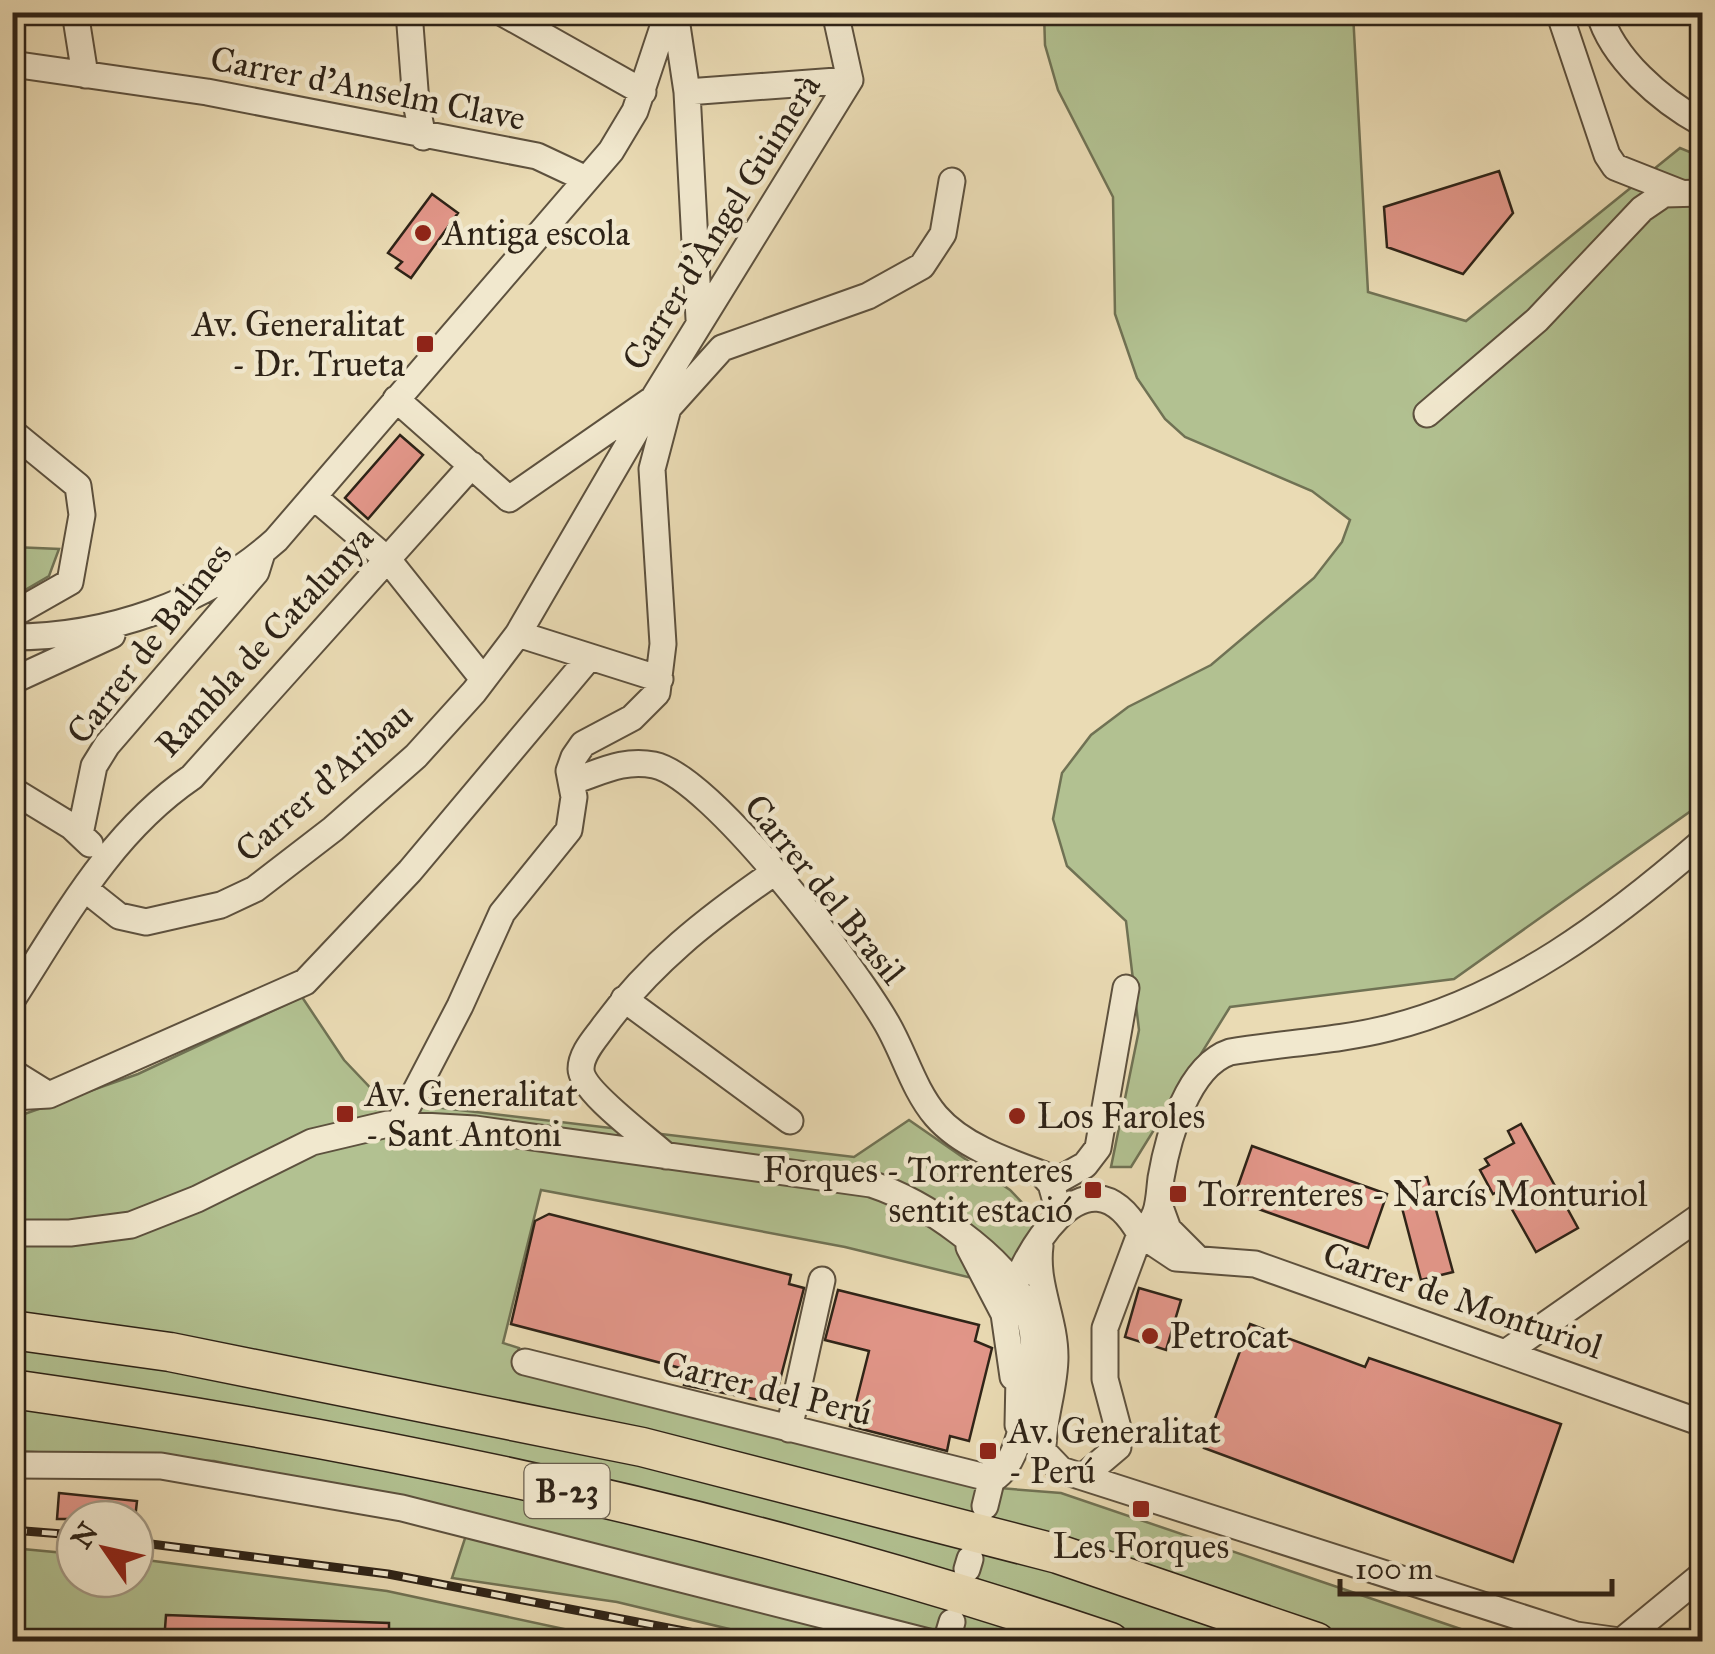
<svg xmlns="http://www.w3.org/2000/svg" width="1715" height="1654" font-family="'IM FELL Great Primer',serif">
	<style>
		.green { fill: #b2c191; stroke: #707254; stroke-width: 2.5 }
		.building { fill: #e29689; stroke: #2e2317; stroke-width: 2.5 }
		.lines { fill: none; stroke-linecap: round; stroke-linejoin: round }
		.minor-casing { stroke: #5d513e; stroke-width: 29 }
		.highway-casing { stroke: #2e2317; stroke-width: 41 }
		.minor { stroke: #f1e8ce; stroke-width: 25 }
		.highway { stroke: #eadbb4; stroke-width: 38 }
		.rail-casing { stroke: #2e2317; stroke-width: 9 }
		.rail { stroke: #f1e8ce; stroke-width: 5; stroke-dasharray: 15; stroke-linecap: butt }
		.poi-dot { fill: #8f2418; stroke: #f1e8ce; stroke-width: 4 }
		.labels { text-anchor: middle; stroke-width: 9; stroke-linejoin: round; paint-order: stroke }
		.shield { fill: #f1e8ce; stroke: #685e4e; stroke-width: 2.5 }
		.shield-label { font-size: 32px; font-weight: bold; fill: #2e2317 }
		.street-label { font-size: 35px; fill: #2e2317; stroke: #f1e8ce }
		.poi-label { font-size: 35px; fill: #2e2317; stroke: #f1e8ce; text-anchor: start }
	</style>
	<rect width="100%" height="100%" fill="#eadbb4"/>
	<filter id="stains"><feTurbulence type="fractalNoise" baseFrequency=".002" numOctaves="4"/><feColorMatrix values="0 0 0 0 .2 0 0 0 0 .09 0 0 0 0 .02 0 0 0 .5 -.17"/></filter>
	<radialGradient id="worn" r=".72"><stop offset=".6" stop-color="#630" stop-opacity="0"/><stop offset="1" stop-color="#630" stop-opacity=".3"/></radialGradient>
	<path class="green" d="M 1044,13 L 1353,13 L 1368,292 L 1466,321 L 1680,148 L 1702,157 L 1702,803 L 1454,979 L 1230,1007 L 1131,1167 L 1111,1167 L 1139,1030 L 1126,921 L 1067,866 L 1053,819 L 1062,773 L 1091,735 L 1128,707 L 1211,665 L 1314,578 L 1342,542 L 1350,520 L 1312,491 L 1185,437 L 1165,419 L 1137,378 L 1115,314 L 1113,197 L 1058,90 L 1045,45 Z
		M 13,547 L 59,549 L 49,576 L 13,597 Z
		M 302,997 L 344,1060 L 383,1101 L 854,1157 L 909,1120 L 1010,1190 L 1036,1217 L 1025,1291 L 845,1247 L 541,1190 L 503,1343 L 519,1348 L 514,1366 L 974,1486 L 1061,1493 L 1496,1641 L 779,1641 L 617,1602 L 452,1578 L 472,1517 L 214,1461 L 13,1451 L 13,1118 L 138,1074 Z
		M 12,1548 L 75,1554 L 75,1579 L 135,1579 L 135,1559 L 146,1560 L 387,1591 L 620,1641 L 13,1641 Z"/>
	<path class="building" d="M 1499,171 L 1513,213 L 1463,274 L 1387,247 L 1384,207 Z
		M 432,194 L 458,213 L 411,278 L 396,268 L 402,262 L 388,253 Z
		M 400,435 L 423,455 L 368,519 L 345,498 Z
		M 1521,1124 L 1578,1228 L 1536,1252 L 1501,1190 L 1493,1194 L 1480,1170 L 1489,1165 L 1485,1159 L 1514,1143 L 1508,1131 Z
		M 1252,1146 L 1387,1194 L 1368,1248 L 1233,1200 Z
		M 1427,1177 L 1453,1272 L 1421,1280 L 1396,1185 Z
		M 549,1214 L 791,1275 L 789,1284 L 804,1288 L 774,1403 L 684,1385 L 688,1370 L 511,1324 L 535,1221 Z
		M 1139,1288 L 1181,1300 L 1166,1350 L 1125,1337 Z
		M 838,1290 L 979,1325 L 975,1341 L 992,1348 L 969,1441 L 950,1436 L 947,1451 L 850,1426 L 869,1351 L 825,1340 Z
		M 1250,1324 L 1365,1367 L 1369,1358 L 1561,1424 L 1513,1562 L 1204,1448 Z
		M 59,1493 L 137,1501 L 135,1519 L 57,1519 Z
		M 166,1615 L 389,1623 L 389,1642 L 164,1642 Z"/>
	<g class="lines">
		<defs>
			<path id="minor" d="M 75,12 L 85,75
				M 409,12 L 416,103 L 423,137
				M 501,12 L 643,92
				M 675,12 L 687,92 L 699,319
				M 1559,12 L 1607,155 L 1615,167 L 1681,193
				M 1599,12 C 1612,59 1662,101 1702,123
				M 12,64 L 207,92 L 537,156 L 586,179
				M 687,92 L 850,80
				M 396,399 L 509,499 L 653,399 L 850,80 L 835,12
				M 1427,414 L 1537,320 L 1642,209 L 1664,194 L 1702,193
				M 12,432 L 78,486 L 82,515 L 70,582 L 12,615
				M 314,497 L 389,561 L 483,679
				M 518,634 L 660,679
				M 12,637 C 106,637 205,604 276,540 L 611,151 L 635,111 L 668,12
				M 12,681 L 112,635
				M 573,781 C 601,772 623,759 654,765 C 712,777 854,967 886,1022 C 904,1052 913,1089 936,1116 C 962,1146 1006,1161 1042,1174 L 1051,1184 L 1059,1212
				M 12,790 L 71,826 L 90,844
				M 80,834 L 94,766 L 107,745 L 256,572 L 261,556
				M 85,889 L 119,916 L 146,922 L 221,905 L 255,889 L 333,829 L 416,756 L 474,692 L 518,634 L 646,414 L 644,407
				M 624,999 L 790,1121
				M 12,1000 C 65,918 110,833 192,777 L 472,465
				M 12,1072 L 49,1095
				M 12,1097 L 49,1095 L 305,982 L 410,871 L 588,659
				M 399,1123 L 460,1006 L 502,913 L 569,830 L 574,797 L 569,771 L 574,757 L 583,744 L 632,718 L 657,693 L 663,644 L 652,469 L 668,408 L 722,348 L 868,296 L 922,266 L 943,234 L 952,181
				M 666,1156 C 648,1139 581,1091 581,1069 C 581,1054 594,1040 602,1029 C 649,964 707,919 772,874
				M 1051,1184 L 1085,1165 L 1098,1148 L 1126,988
				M 1160,1207 L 1168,1229 L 1197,1258
				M 12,1233 L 70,1233 L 131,1225 L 197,1199 L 312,1142 L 388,1124 L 475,1129 L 871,1184 C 904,1195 930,1210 959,1232 C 1029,1284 1046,1324 1026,1411 C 1020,1434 1014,1466 993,1479
				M 1140,1234 C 1160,1217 1158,1202 1161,1178 C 1168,1137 1188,1066 1230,1052 C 1283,1043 1338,1041 1389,1028 C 1509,998 1611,921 1702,842
				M 1140,1234 L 1176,1258 L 1255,1264 L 1702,1423
				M 1040,1246 C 1035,1285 1055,1318 1055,1357 C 1055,1389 1042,1421 1043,1452
				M 969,1247 L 1004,1314 L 1013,1377
				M 1004,1314 C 1020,1260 1085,1138 1140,1234 L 1105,1328 L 1105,1379 L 1118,1428 L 1118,1447 L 1085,1475
				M 1508,1351 L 1702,1215
				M 1013,1361 L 1019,1376 L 1018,1425 L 1061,1470 L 1576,1635 L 1627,1642
				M 525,1362 L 993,1479
				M 789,1429 L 822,1280
				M 12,1465 L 161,1466 L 402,1508 L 929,1642
				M 985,1506 L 995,1465
				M 967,1569 L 970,1559
				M 1623,1640 L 1702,1575
				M 946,1642 L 952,1622"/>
			<path id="highway" d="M 12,1330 L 170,1352 L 642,1447 L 1058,1554 L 1316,1642
				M 12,1389 C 381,1441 757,1522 1110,1642"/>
		</defs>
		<use href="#minor" class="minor-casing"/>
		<use href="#highway" class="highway-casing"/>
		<use href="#minor" class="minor"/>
		<use href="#highway" class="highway"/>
		<defs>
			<path id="rail" d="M 12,1530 L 75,1535
				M 135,1542 L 388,1574 L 741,1642"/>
		</defs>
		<use href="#rail" class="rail-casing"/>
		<use href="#rail" class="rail"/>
	</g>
	<g class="poi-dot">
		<circle cx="423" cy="233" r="10"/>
		<rect x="415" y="334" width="20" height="20" rx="5"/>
		<rect x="335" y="1104" width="20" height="20" rx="5"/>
		<circle cx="1017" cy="1116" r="10"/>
		<rect x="1083" y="1180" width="20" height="20" rx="5"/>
		<rect x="1168" y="1184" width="20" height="20" rx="5"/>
		<circle cx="1150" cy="1336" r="10"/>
		<rect x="978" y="1441" width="20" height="20" rx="5"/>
		<rect x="1131" y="1499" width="20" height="20" rx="5"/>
	</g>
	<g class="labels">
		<rect class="shield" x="524.5" y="1464" width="85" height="54" rx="8"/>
		<g class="shield-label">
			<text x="567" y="1502">B-23</text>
		</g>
		<g class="street-label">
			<text transform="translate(368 88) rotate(11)" y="12">Carrer d'Anselm Clave</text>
			<text transform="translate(721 222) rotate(-58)" y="12">Carrer d'Àngel Guimerà</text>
			<text transform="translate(264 641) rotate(-47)" y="12">Rambla de Catalunya</text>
			<text transform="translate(149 643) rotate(-52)" y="12">Carrer de Balmes</text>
			<text transform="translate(324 782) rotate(-41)" y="12">Carrer d'Aribau</text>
			<text transform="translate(825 889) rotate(51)" y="12">Carrer del Brasil</text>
			<text transform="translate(1463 1300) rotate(19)" y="12">Carrer de Monturiol</text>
			<text transform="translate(767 1388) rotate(14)" y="12">Carrer del Perú</text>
		</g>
		<g class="poi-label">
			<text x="443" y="245">Antiga escola</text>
			<text x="405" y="336" text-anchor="end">Av. Generalitat<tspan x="405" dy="40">- Dr. Trueta</tspan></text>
			<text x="365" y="1106">Av. Generalitat<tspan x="365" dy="40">- Sant Antoni</tspan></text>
			<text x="1037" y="1128">Los Faroles</text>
			<text x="1073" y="1182" text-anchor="end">Forques - Torrenteres<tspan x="1073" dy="40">sentit estació</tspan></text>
			<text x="1198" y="1206">Torrenteres - Narcís Monturiol</text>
			<text x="1170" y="1348">Petrocat</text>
			<text x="1008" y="1443">Av. Generalitat<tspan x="1008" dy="40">- Perú</tspan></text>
			<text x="1141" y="1558" text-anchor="middle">Les Forques</text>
		</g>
	</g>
	<rect width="1715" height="1654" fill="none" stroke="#eadbb4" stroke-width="50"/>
	<rect x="15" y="15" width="1685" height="1624" fill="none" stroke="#2e2317" stroke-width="5"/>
	<rect x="25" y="25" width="1665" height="1604" fill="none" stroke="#2e2317" stroke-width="2.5"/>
	<g transform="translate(105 1549) rotate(304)"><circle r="48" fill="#f1e8ce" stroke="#a39985" stroke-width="2.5"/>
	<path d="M0-8L18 38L0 25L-18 38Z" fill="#8f2418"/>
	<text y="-15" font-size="28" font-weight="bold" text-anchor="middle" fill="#2e2317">N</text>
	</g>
	<path d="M1340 1579v15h272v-15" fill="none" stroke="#2e2317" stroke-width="5"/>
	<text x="1355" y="1579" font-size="30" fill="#2e2317" stroke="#f1e8ce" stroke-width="8" paint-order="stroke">100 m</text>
	<rect width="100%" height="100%" filter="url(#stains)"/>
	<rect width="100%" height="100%" fill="url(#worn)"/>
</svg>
